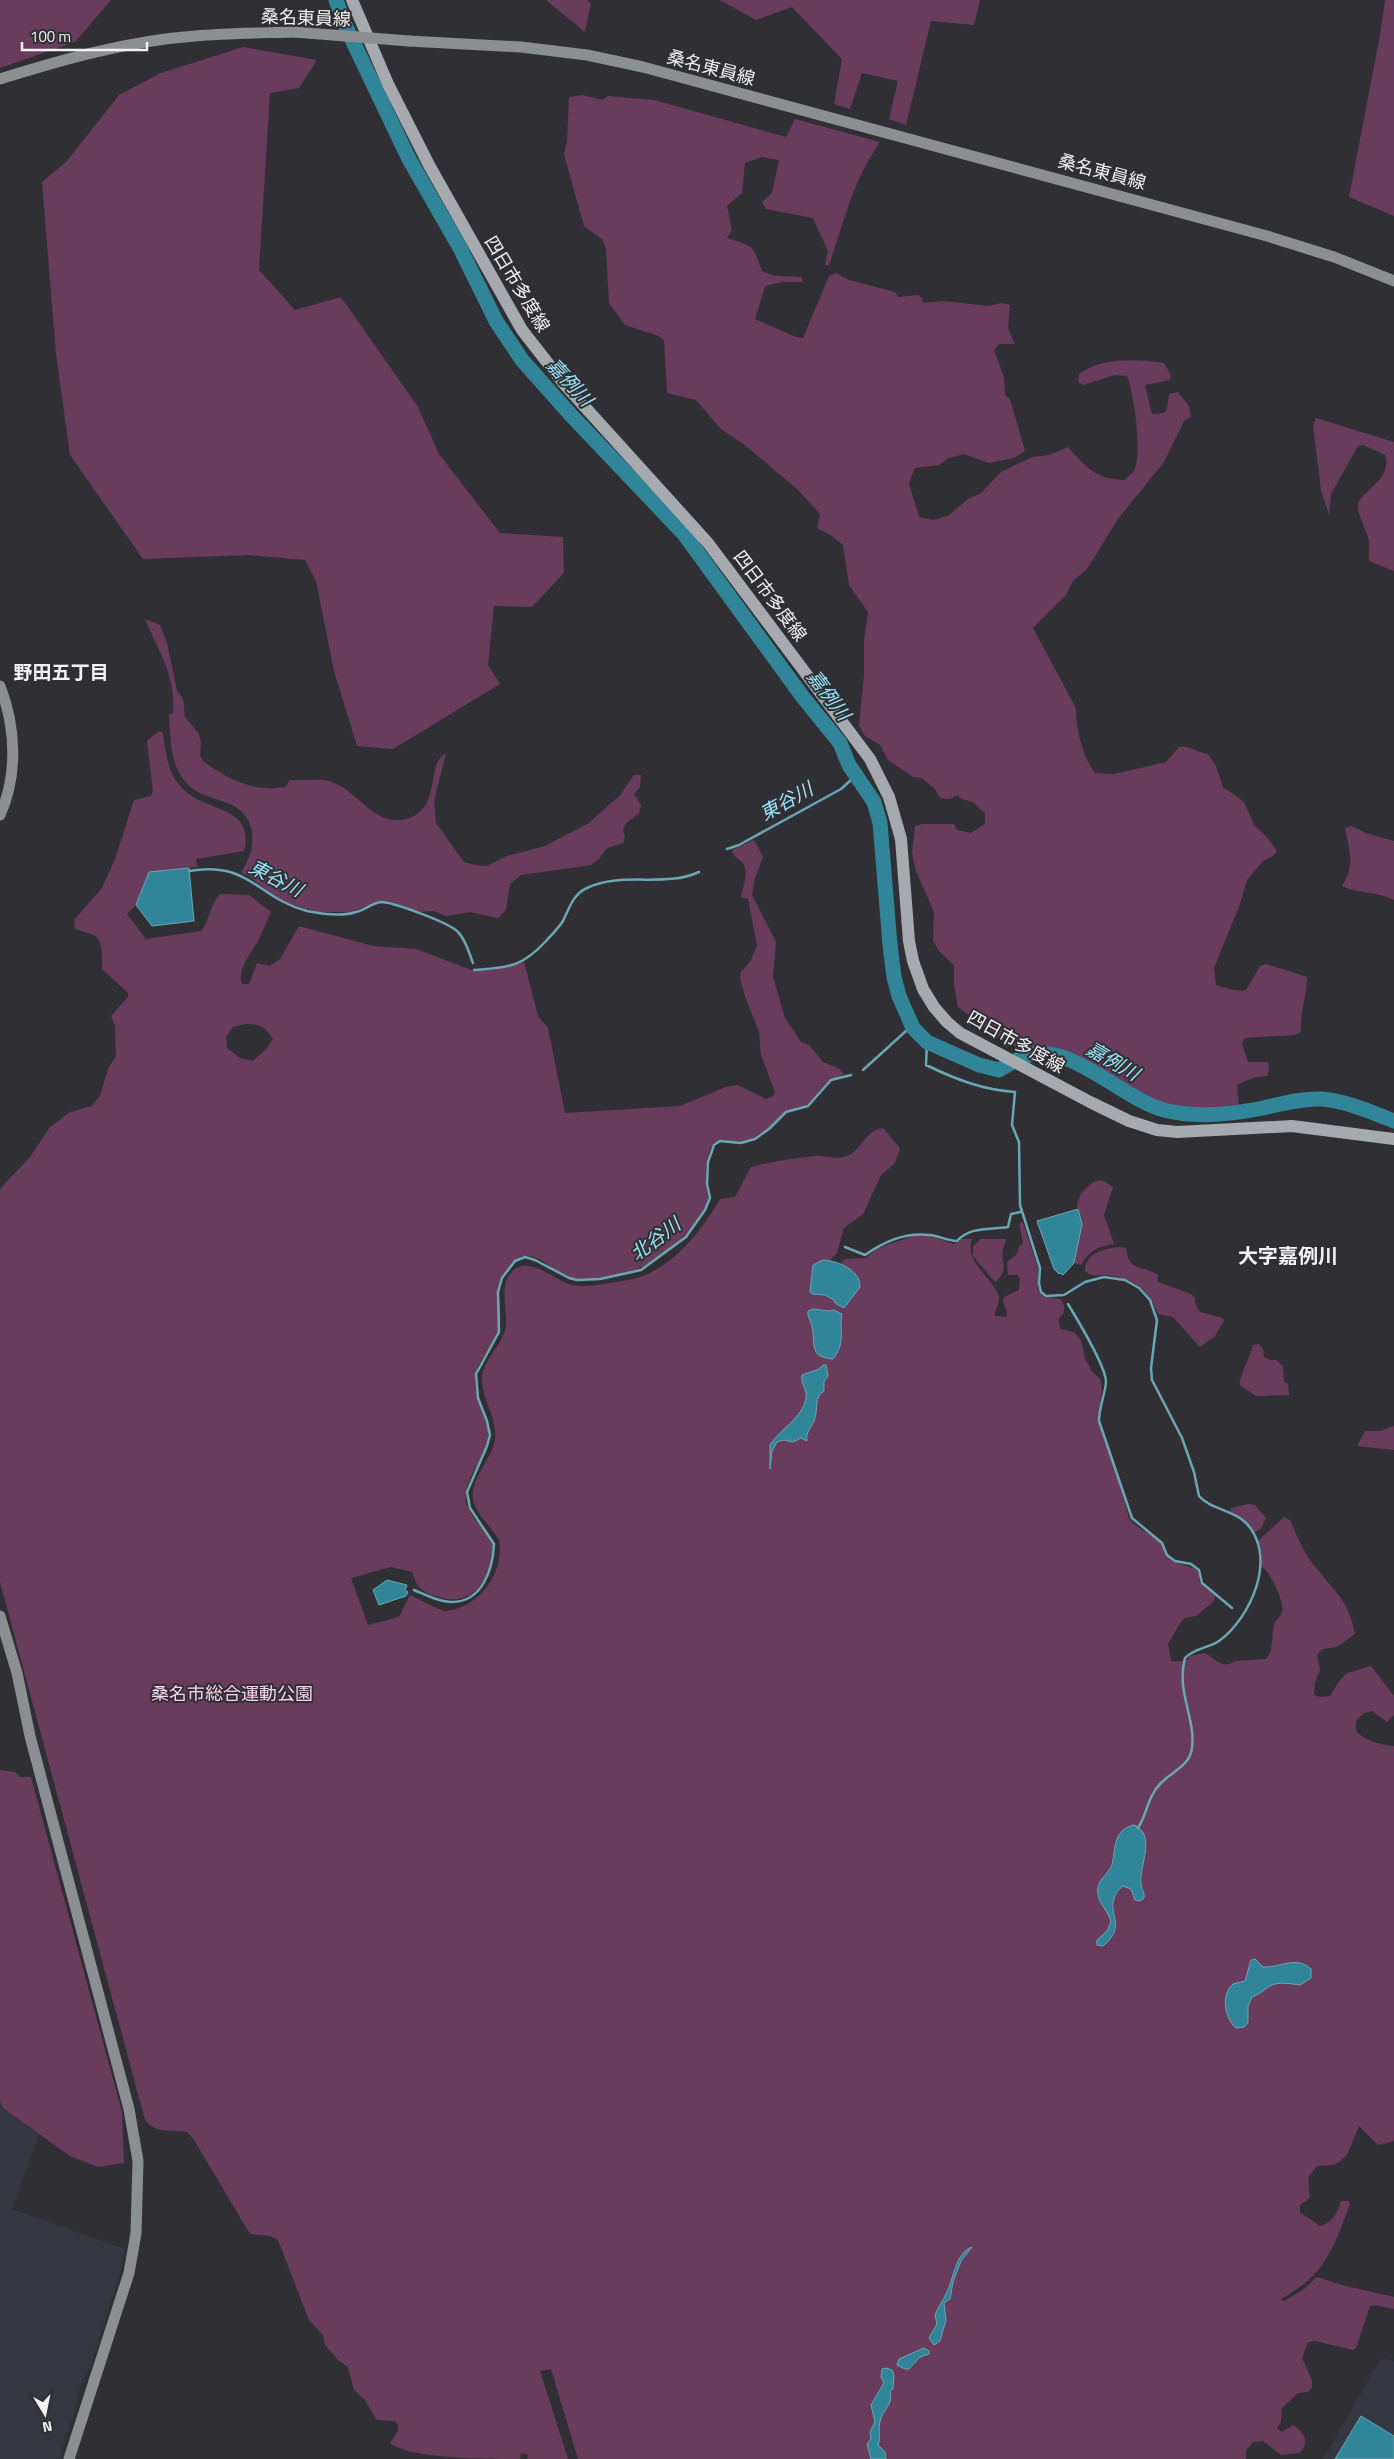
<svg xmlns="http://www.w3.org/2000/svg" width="1394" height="2459" font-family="'Titillium Web','Noto Sans JP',sans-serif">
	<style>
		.built { fill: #353741 }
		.green { fill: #693c5d; fill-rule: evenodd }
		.water { fill: #318599; stroke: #6ba6b5 }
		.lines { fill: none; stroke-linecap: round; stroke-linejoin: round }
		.stream { stroke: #6ba6b5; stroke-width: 2.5 }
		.river { stroke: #318599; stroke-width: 15 }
		.secondary { stroke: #8c8f92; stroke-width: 11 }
		.primary { stroke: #a6a9ad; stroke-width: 12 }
		.secondary-bridge { stroke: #8c8f92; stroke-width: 11 }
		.labels { text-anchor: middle; stroke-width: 4; stroke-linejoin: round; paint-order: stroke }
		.street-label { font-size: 18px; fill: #f2f2f5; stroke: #303034 }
		.park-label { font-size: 18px; fill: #fad3ed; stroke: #303034 }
		.water-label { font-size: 19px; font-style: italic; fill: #98e5fb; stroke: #303034 }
		.neighbourhood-label { font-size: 19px; font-weight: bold; fill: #f2f2f5; stroke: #303034 }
		.quarter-label { font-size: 20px; font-weight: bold; fill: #f2f2f5; stroke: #303034 }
	</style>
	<rect width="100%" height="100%" fill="#303034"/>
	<path class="built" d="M 0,2101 L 3,2108 L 39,2135 L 12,2209 L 125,2249 L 121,2270 L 90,2368 L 80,2386 L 73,2417 L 59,2459 L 0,2459 Z
		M 1381,2358 L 1394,2361 L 1394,2459 L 1323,2459 Z"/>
	<path class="green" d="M 0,0 L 111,0 L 75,42 L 0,68 Z
		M 546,0 L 587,0 L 591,4 L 585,32 Z
		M 720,0 L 980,0 L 974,25 L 931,21 L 906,125 L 889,119 L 898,81 L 862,73 L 850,109 L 834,104 L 842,59 L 792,7 L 756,20 Z
		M 1385,0 L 1394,0 L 1394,216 L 1349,197 L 1380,35 Z
		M 243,47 L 317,60 L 299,88 L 270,93 L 259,270 L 295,310 L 341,297 L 418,407 L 439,454 L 500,533 L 563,537 L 564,573 L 532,607 L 494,606 L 488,665 L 500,684 L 393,749 L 357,746 L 334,671 L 316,581 L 305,560 L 248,555 L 143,559 L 70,455 L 56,354 L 42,182 L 67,161 L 119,95 L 161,73 Z
		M 583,95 L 602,100 L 608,96 L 654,100 L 786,137 L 795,119 L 880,142 C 853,180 844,222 829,265 L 825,265 L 828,251 L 813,218 L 766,209 L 762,202 L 772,193 L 779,160 L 762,157 L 745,163 L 742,193 L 727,206 L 732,230 L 727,238 C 755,247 752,244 762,271 L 775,276 L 801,277 L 803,282 L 782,282 L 765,286 L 755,319 L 796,337 L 803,338 L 829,276 L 836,273 L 849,280 L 895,292 L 898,297 L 918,295 L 922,298 L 923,303 L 944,301 L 988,306 L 1001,303 L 1010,305 L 1008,328 L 1015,344 L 999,344 L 994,350 L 1004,377 L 1005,395 L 1010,399 L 1025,451 L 1014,458 L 989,463 L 964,454 L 949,458 L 939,465 L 915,468 L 909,483 L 919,517 L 933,520 L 948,516 L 968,499 L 981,493 L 1001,472 L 1032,457 L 1049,455 L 1068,447 C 1086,468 1096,479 1125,480 C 1128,476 1134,473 1135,468 C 1142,452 1134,393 1127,376 L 1115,375 L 1083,385 L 1078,382 L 1079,374 C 1101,357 1137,359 1164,363 L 1171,375 L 1170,380 L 1145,385 L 1152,414 L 1164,413 L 1167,409 L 1169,394 L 1178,392 L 1189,406 L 1191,416 L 1184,421 L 1164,462 L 1118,519 L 1087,569 L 1073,581 L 1066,595 L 1033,628 L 1076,708 C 1076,728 1082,756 1095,773 L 1114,774 L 1166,762 L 1179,747 C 1191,745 1197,753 1208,754 L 1216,766 L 1223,787 L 1244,802 L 1254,825 L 1267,837 L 1277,851 L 1273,856 L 1263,861 L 1247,880 L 1240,904 L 1214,968 L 1216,985 C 1227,988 1236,992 1246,990 L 1260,966 L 1266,964 L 1307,977 C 1307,995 1300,1013 1301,1032 L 1294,1035 L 1245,1038 L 1242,1043 L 1248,1062 L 1268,1062 L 1269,1069 L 1267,1076 L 1252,1078 L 1237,1085 L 1239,1108 C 1170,1120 1123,1087 1067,1053 C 1052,1049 1039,1055 1026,1052 C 1017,1050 1013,1043 1004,1041 L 958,1007 L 954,986 L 954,965 L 939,951 L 933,941 L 934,912 L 916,871 L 912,854 L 915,826 L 923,824 L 954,824 L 957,830 L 971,833 L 985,824 L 985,814 L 973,802 L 961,799 L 958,795 L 949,799 L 940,798 L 935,789 L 922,778 L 913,777 L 888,760 L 880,745 L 865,736 L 859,725 L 864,676 L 864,640 L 868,612 L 849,585 L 843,545 L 832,536 L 817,528 L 820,514 L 797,489 L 746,446 L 721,429 L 696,400 L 667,393 L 664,341 L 659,336 L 625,325 L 609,303 L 606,250 L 603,240 L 584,226 L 564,154 L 567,142 L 569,97 Z
		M 1316,418 L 1394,442 L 1394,571 L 1369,561 C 1368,553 1371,545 1368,537 C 1366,530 1356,511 1358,504 C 1362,490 1393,479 1385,455 L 1363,445 L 1358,446 L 1331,494 L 1329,515 L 1321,490 L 1313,426 Z
		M 145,619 L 160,625 L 167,643 L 177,691 L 183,699 L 185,717 L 199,734 L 201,743 L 200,755 L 203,761 C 227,779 255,793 285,787 L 290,780 C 304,781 318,778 332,782 C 359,791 377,832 412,817 C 441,804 426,763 446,753 L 434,801 L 436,823 L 464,862 L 475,865 L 487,866 L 507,856 L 545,846 L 589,823 L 620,795 L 634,775 L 641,775 L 640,787 L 634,794 L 641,805 L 639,813 C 630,821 619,824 625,837 L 623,843 L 607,848 L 599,859 L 591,865 L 521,875 L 510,884 L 506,910 L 498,918 L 470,912 L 446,916 L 433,911 L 420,912 L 381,901 L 350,912 L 318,912 L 293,905 L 275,897 L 249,876 L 241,873 C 256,851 260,818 230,804 C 213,797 196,796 184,780 C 169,761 171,736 169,714 L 173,713 C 176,676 159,652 145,619 Z
		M 159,731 L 163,733 C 166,754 167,774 184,790 C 206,812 256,806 244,851 L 196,859 L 197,867 L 149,872 L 136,905 L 127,914 L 146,939 L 201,931 C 211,919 208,908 220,894 L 249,895 L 271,912 C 267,920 264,929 260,937 C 254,950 236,969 242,984 L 249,984 L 257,963 L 270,966 L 280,959 L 299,926 L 373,946 L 416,949 L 474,971 L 503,968 L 524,962 L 538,1016 L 548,1028 L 565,1113 L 680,1106 L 726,1087 L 738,1085 L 766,1099 L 773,1096 L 775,1092 L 761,1055 L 759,1032 L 745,996 L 740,978 L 741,972 L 750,962 L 757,946 L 748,899 L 741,897 C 743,886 750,871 742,862 C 738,858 733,857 732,850 L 754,840 L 763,857 L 755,878 L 752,895 L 776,942 L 773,977 L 785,1018 L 801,1042 L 809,1045 L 823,1062 L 838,1068 L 844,1074 L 827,1082 L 808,1104 L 784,1112 L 769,1128 L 754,1138 L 742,1142 L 724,1140 L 714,1143 C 706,1153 705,1172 706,1184 C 706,1189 708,1193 708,1198 C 708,1218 675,1245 661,1256 C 639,1272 599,1284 571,1278 C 555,1274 538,1250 520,1257 C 515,1259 512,1264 509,1268 C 489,1294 505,1303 499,1329 C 494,1347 475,1361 475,1380 C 474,1400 491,1418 488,1438 C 485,1460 463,1479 466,1502 C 469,1517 487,1529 493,1543 C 493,1575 475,1609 438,1597 C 422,1592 417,1588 412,1572 L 391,1567 L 351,1578 L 368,1625 L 399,1617 L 410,1595 C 417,1598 441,1611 445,1611 C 479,1608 505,1573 499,1540 C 492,1528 475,1513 473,1499 C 470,1479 492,1459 495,1439 C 498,1419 481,1399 482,1377 C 482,1363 501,1345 505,1330 C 510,1310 494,1279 519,1267 C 534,1261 556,1280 569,1284 C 581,1288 598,1285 610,1283 C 621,1281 633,1280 643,1276 C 676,1263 703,1229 720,1199 L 735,1197 L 751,1167 C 773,1161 794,1158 817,1156 C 825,1156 835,1159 844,1157 C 862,1152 865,1130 883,1128 L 900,1148 L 895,1163 L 881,1175 L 863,1214 L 844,1228 L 837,1253 L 829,1261 L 840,1264 L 845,1259 L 866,1258 L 878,1248 L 913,1236 L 930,1236 L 954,1244 L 962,1239 L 972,1239 C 964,1262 992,1277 999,1296 C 1000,1301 995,1310 995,1316 L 1006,1317 L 1007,1312 L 1003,1302 L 1004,1297 L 1019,1290 L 1020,1278 L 1017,1275 L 1008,1275 L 1007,1262 L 1017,1254 L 1019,1246 L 1023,1244 C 1023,1237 1019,1230 1020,1222 L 1023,1223 L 1038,1268 L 1038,1289 L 1044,1297 L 1061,1299 L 1064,1306 L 1064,1313 C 1058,1318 1057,1321 1061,1329 L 1074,1332 L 1081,1340 L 1085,1359 L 1092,1371 L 1101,1380 L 1102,1391 L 1098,1417 L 1100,1427 L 1117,1472 L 1129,1518 C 1136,1528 1150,1533 1160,1542 C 1166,1548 1165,1556 1173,1561 C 1181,1566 1190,1565 1198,1571 L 1200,1583 L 1215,1596 L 1213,1602 L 1196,1616 L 1185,1618 L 1181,1622 L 1168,1644 L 1171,1661 L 1186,1661 L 1190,1656 L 1205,1653 C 1215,1659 1223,1670 1235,1661 L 1266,1659 C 1274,1650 1271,1636 1274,1625 C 1275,1620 1281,1617 1282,1612 C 1285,1602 1270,1571 1261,1566 L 1262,1553 L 1258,1541 L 1284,1517 L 1290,1520 C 1297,1536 1303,1552 1314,1565 C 1334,1592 1348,1598 1355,1634 L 1337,1647 L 1323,1649 L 1317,1654 L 1320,1670 L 1315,1683 L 1314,1695 L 1320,1697 L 1330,1696 L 1340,1680 L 1347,1673 L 1371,1666 L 1394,1696 L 1394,1715 L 1387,1722 L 1372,1711 L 1364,1713 L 1356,1721 L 1356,1731 C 1366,1741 1380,1745 1394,1746 L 1394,2141 L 1378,2145 L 1359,2126 L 1347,2155 L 1339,2162 L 1334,2165 L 1317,2166 L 1308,2178 L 1310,2198 L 1300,2205 L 1300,2212 L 1320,2226 C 1332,2223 1338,2212 1341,2201 L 1348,2201 L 1350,2204 C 1333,2249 1326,2274 1281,2299 L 1284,2301 L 1303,2290 L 1317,2277 L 1342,2285 L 1394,2297 L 1394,2309 L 1375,2305 L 1370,2306 L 1356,2348 L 1353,2350 L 1315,2341 L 1308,2342 L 1302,2358 L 1312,2380 L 1312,2387 L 1308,2392 L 1298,2393 L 1282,2408 L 1281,2421 L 1277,2429 L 1282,2432 L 1293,2425 C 1304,2432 1311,2443 1299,2453 L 1281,2455 L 1263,2441 L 1253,2442 L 1246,2450 L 1246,2459 L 578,2459 L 551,2369 L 540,2371 L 568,2459 L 527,2459 L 528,2455 L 521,2453 L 520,2459 C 490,2459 408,2459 390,2443 L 398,2431 L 398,2425 L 395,2421 L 377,2420 L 364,2399 L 354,2390 L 348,2367 L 338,2360 L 325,2345 L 323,2335 L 309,2320 L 278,2240 L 271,2236 L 250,2234 L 194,2140 L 187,2132 C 169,2129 158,2135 145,2120 L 0,1582 L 0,1189 L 30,1157 L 50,1127 L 70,1112 L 92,1106 L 100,1096 L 108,1069 L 116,1056 L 115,1026 L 111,1016 L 128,997 L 128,993 L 102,969 C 102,958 104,939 92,934 C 86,932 81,931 75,929 L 74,920 L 102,888 L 115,859 L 134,800 L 151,796 L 153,791 L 147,741 ZM 245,1024 C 259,1024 265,1026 273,1039 L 267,1048 L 253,1061 L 240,1058 L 227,1048 L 226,1037 L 233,1027 Z
		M 1351,826 L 1366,833 L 1394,841 L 1394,900 C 1378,891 1358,894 1342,886 C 1356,864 1349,851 1345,828 Z
		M 1102,1180 L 1113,1187 L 1104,1215 L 1114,1244 C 1098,1246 1089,1251 1081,1265 L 1074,1263 L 1082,1224 L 1077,1205 L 1081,1193 L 1093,1182 Z
		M 981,1239 L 1005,1239 L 1006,1241 C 1005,1244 1004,1246 1003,1249 C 1000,1262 1010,1270 995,1282 L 973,1256 L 973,1246 Z
		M 1119,1247 L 1126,1248 C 1129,1273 1142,1264 1158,1275 L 1158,1282 L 1191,1294 L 1195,1298 L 1195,1303 L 1200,1312 L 1223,1318 L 1224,1321 L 1215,1336 L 1200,1347 L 1173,1317 L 1158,1314 C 1149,1289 1131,1276 1104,1275 C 1096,1275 1092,1277 1085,1271 C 1085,1253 1104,1249 1119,1247 Z
		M 1259,1344 L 1263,1349 L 1264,1357 L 1270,1360 L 1276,1360 L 1283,1366 L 1284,1382 L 1288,1384 L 1289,1395 L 1256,1396 L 1240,1385 C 1238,1378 1251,1356 1253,1345 Z
		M 1394,1426 L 1394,1450 L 1357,1446 L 1365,1431 L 1380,1431 Z
		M 1249,1504 L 1255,1505 L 1266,1518 L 1261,1529 L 1254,1533 L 1245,1520 L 1230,1512 L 1231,1508 Z
		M 0,1770 L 15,1772 L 20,1777 L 31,1777 L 122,2112 L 124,2163 L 98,2167 L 70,2156 L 3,2108 L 0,2101 Z"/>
	<path class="water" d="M 189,868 L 194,921 L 152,926 L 136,905 L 149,872 Z
		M 1078,1209 L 1082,1224 L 1074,1263 L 1063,1275 L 1060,1273 L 1059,1274 L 1054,1269 L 1037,1221 Z
		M 823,1260 C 839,1261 860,1270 860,1287 L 844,1308 L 835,1303 L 834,1300 L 825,1295 L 812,1294 L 810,1292 L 813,1265 Z
		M 813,1309 L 829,1311 L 834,1310 L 842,1314 C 839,1333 846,1342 833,1359 C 808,1357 816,1344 812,1327 C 811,1320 807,1318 808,1311 Z
		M 823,1365 L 826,1365 L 828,1376 L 824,1382 L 824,1391 C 814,1397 818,1408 815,1418 C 813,1426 805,1432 807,1441 L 801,1438 L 793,1442 L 784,1440 L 777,1442 L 772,1451 L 770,1469 L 770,1445 C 781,1428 802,1419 806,1398 C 808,1390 800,1384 802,1375 L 819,1369 Z
		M 387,1580 L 407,1585 L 405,1590 L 408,1592 L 406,1596 L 379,1605 L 373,1590 Z
		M 1134,1825 C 1157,1835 1139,1865 1141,1883 C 1141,1889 1145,1892 1144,1898 L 1140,1901 L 1135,1900 L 1131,1889 L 1123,1886 C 1119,1889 1115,1894 1114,1899 C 1108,1915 1127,1926 1103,1946 L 1097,1945 L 1097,1940 L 1107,1931 L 1111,1922 C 1109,1912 1099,1904 1098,1894 C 1096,1882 1104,1878 1109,1870 C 1118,1860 1108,1830 1134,1825 Z
		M 1255,1959 L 1263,1967 C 1280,1968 1296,1955 1311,1969 L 1311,1978 L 1300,1985 C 1291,1984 1279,1981 1270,1986 C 1264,1990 1260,1994 1252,1997 L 1248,2006 L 1248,2023 L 1244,2027 L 1236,2028 C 1224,2018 1221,1994 1233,1984 L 1245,1981 L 1251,1960 Z
		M 972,2247 L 961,2261 L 953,2282 L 950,2299 L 944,2303 L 946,2320 L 940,2341 L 934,2345 L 929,2338 L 937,2324 L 935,2315 C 938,2307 943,2301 946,2294 C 954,2280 954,2254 972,2247 Z
		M 924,2348 L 929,2351 L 929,2354 L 920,2357 L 909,2369 L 905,2369 L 897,2365 L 899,2359 Z
		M 886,2368 L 892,2370 L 894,2375 L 893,2389 L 890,2391 C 894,2404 883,2409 880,2421 C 878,2429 881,2438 878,2445 L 885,2452 L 886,2459 L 871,2459 L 867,2444 L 871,2439 L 870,2432 L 875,2422 L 871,2405 L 884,2383 L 881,2377 L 882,2369 Z
		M 1361,2416 L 1394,2436 L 1394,2459 L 1335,2459 Z"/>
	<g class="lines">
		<path class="stream" d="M 727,849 L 739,845 L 841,789 L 851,780 L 858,777
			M 189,871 C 251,861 257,898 307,911 C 322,914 341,917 356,912 C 365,910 372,903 381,902 C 393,902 450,923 458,932 C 466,940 469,953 473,963
			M 474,970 C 509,967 521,968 546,941 C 551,935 558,929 563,921 C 569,909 573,894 587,888 C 623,871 664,888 699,872
			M 927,1042 L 926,1065 C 955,1079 983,1090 1015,1092 L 1012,1125 L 1019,1142 L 1020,1205 L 1040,1268 L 1039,1283 L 1041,1292 L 1046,1296 L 1064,1295 L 1085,1282 L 1104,1277 L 1125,1280 L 1139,1288 L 1150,1300 L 1157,1320 L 1151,1368 L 1152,1380 L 1182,1438 L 1194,1472 L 1199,1496 C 1210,1509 1233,1510 1245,1522 C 1279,1555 1251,1618 1219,1641 C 1209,1648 1194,1648 1185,1658 C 1176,1692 1196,1719 1192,1748 C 1190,1766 1171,1772 1160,1784 C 1148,1796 1147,1814 1138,1828
			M 863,1070 L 906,1031 L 913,1028
			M 845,1247 L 865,1255 C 883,1242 906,1232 930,1235 C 939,1236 948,1241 957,1241 C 971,1226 989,1230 1008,1227 L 1011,1214 L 1020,1212
			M 1068,1304 C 1077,1319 1106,1366 1106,1382 C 1105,1395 1099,1407 1099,1421 L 1132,1518 L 1162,1543 L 1167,1555 L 1175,1561 L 1191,1564 L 1199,1570 L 1202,1583 L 1232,1608
			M 414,1590 C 426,1595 439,1602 452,1602 C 483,1602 493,1568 494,1544 L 470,1508 L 467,1492 L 487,1446 L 490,1435 L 487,1421 L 478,1398 L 476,1374 L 499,1332 L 498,1292 L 502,1278 L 515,1261 L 525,1257 L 535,1260 L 569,1278 L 577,1280 L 600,1279 L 641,1270 L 686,1237 L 705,1210 L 710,1198 L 707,1184 L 708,1162 L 714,1145 L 720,1141 L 741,1143 L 755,1139 L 769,1129 L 786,1112 L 808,1106 L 831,1080 L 851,1075"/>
		<path class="river" d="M 336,0 L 345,25 L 409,159 L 460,248 L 496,321 L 522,360 L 570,414 L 684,534 L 802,696 L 840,743 L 849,765 L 874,802 L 880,823 L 890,945 L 894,977 L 899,996 L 913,1028 L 927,1042 L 979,1065 L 999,1070 C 1008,1065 1017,1059 1026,1056 C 1070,1041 1122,1099 1164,1110 C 1195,1118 1227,1115 1258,1109 C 1278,1105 1300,1098 1322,1099 C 1346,1101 1371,1112 1394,1121"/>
		<path class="secondary" d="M 409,41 L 521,47 L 587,55 L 643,67 L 1267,236 L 1334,257 L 1394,281
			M 0,79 C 64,59 128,41 195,36 C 228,33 261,33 294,32
			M 0,686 C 16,727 18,775 0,815
			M 0,1616 L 17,1673 L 30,1736 L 129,2109 L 138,2161 L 136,2233 L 129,2273 L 69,2459"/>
		<path class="primary" d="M 352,0 L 388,84 L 429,165 L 522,330 L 565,385 L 708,543 L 870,759 L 889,797 L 901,839 L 909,941 L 913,961 L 923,989 L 934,1007 L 947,1022 L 960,1033 L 1090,1102 L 1129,1121 L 1157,1130 L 1177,1132 L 1292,1126 L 1394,1139"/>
		<path class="secondary-bridge" d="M 294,32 L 409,41"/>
	</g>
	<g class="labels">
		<g class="street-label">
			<text transform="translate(306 18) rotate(2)" y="6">桑名東員線</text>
			<text transform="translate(711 68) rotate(15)" y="6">桑名東員線</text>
			<text transform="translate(1102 172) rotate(15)" y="6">桑名東員線</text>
			<text transform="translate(517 284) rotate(59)" y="6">四日市多度線</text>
			<text transform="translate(770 596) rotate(53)" y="6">四日市多度線</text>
			<text transform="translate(1016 1042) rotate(29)" y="6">四日市多度線</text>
		</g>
		<g class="park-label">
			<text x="232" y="1700">桑名市総合運動公園</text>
		</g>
		<g class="water-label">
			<text transform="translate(570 382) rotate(47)" y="7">嘉例川</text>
			<text transform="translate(829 695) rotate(53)" y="7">嘉例川</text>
			<text transform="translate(786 801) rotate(-29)" y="7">東谷川</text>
			<text transform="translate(276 878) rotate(27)" y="7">東谷川</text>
			<text transform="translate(1113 1061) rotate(30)" y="7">嘉例川</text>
			<text transform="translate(655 1239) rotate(-37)" y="7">北谷川</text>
		</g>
		<g class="neighbourhood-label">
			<text x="61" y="679">野田五丁目</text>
		</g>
		<g class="quarter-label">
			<text x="1288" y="1263">大字嘉例川</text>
		</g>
	</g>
	<g transform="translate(45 2414) rotate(170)" stroke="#303034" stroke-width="4" paint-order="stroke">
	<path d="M0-4L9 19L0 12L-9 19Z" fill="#f2f2f5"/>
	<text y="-8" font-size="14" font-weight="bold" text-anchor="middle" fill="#f2f2f5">N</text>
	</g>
	<path d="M22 42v8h125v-8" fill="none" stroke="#f2f2f5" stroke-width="2.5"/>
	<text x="30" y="42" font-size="15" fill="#f2f2f5" stroke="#303034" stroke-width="4" paint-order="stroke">100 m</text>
</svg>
